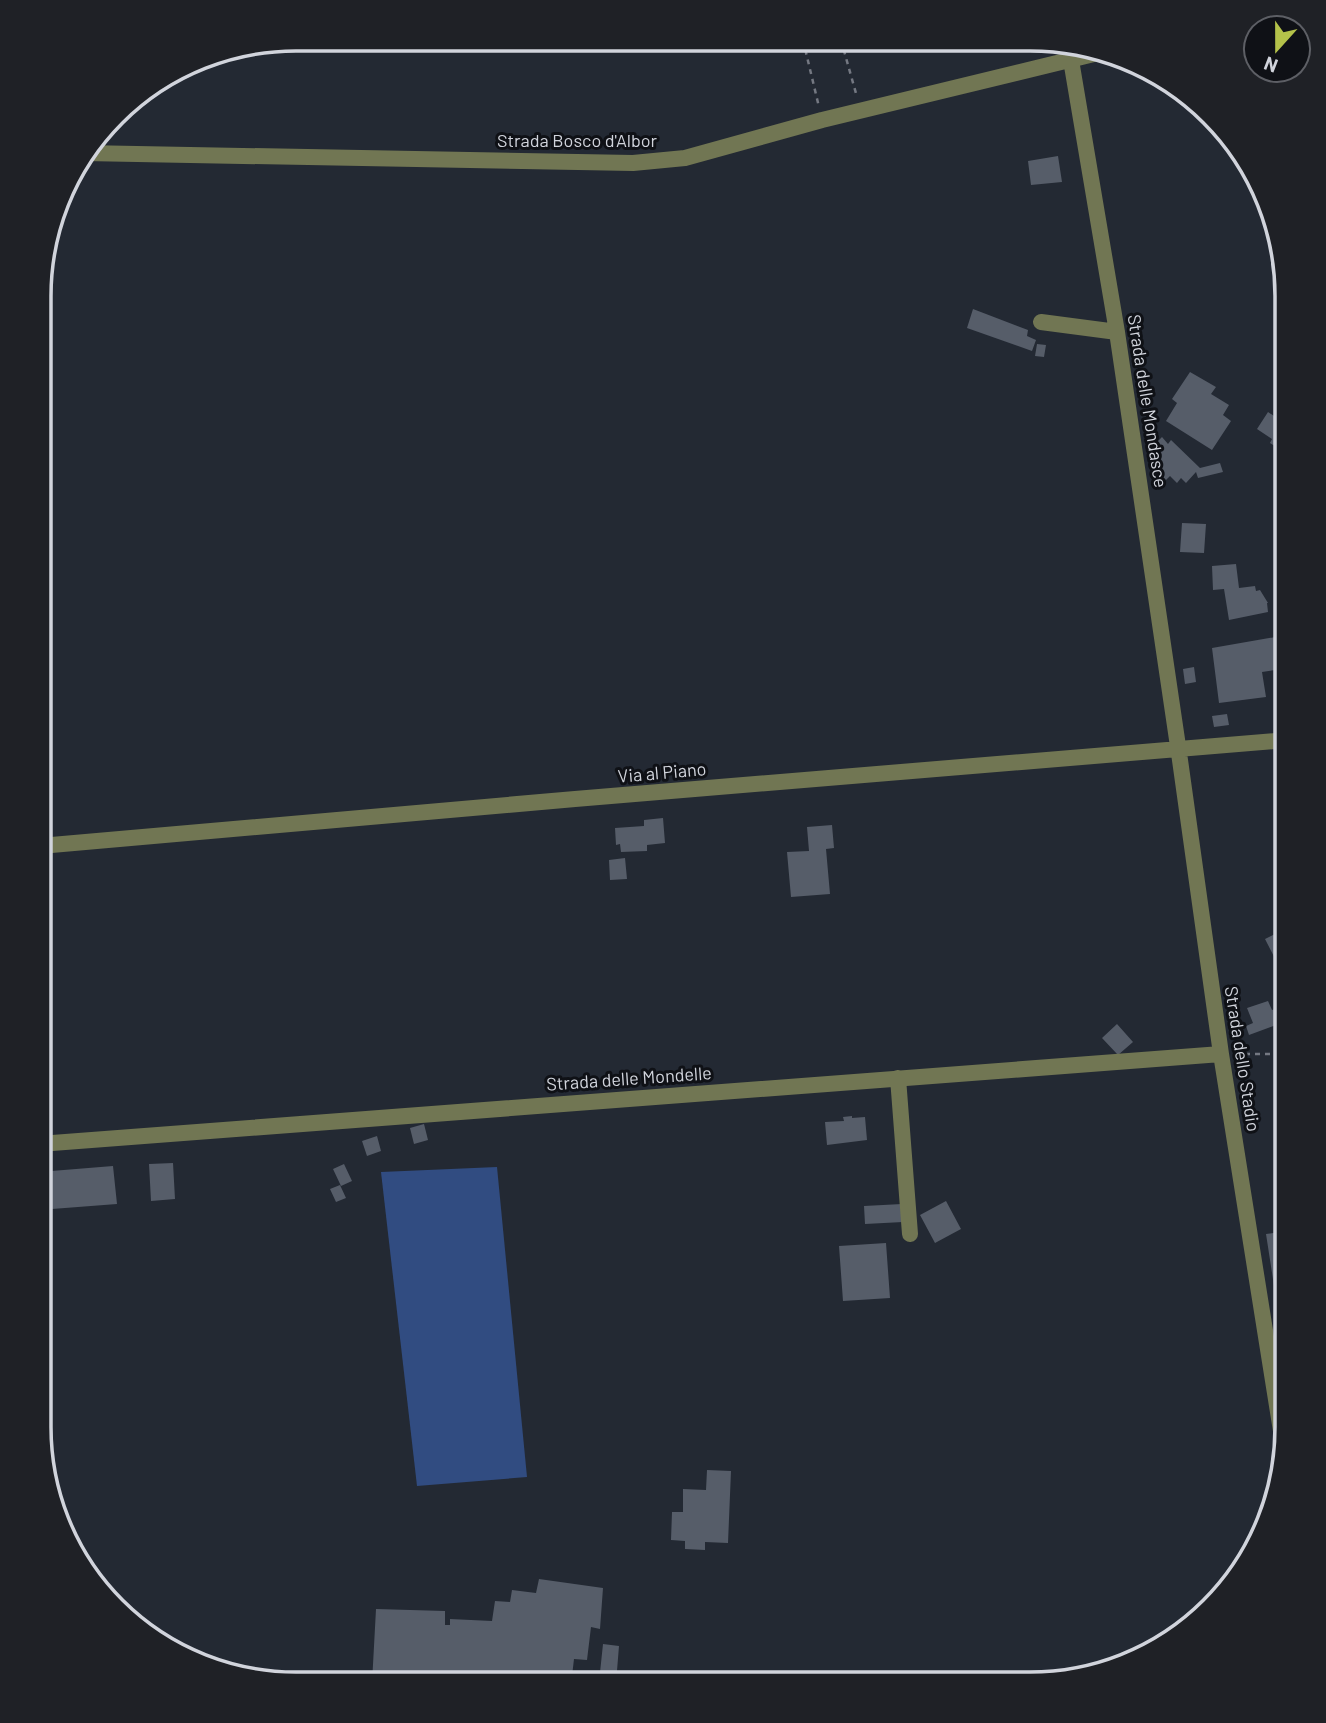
<svg xmlns="http://www.w3.org/2000/svg" width="1326" height="1723" font-family="Barlow,sans-serif">
	<style>
		.green { fill: #314c81 }
		.building { fill: #565d69 }
		.lines { fill: none; stroke-linecap: round; stroke-linejoin: round }
		.path { stroke: #747882; stroke-width: 2.5; stroke-dasharray: 5 5; stroke-linecap: butt }
		.minor { stroke: #717653; stroke-width: 16 }
		.labels { text-anchor: middle; stroke-width: 6; stroke-linejoin: round; paint-order: stroke }
		.street-label { font-size: 18px; fill: #d1d4dc; stroke: #0f1116 }
		.rim { fill: none; stroke: #d1d4dc; stroke-width: 3.5 }
	</style>
	<rect width="100%" height="100%" fill="#232933"/>
	<path class="green" d="M 497,1167 L 527,1477 L 417,1486 L 381,1172 Z"/>
	<path class="building" d="M 1058,156 L 1062,182 L 1031,185 L 1028,161 Z
		M 973,309 L 1028,330 L 1027,336 L 1036,340 L 1032,351 L 967,328 Z
		M 1037,344 L 1046,345 L 1044,357 L 1035,356 Z
		M 1190,372 L 1216,387 L 1211,394 L 1229,405 L 1223,415 L 1231,421 L 1212,450 L 1166,421 L 1177,403 L 1172,399 Z
		M 1268,412 L 1287,425 L 1287,434 L 1285,437 L 1287,438 L 1287,447 L 1284,452 L 1270,443 L 1272,439 L 1257,429 Z
		M 1162,437 L 1168,444 L 1171,440 L 1200,468 L 1220,463 L 1223,472 L 1198,478 L 1196,472 L 1186,483 L 1181,478 L 1177,483 L 1170,476 L 1166,480 L 1151,466 L 1159,457 L 1150,449 Z
		M 1182,523 L 1206,524 L 1204,553 L 1180,552 Z
		M 1236,564 L 1239,588 L 1255,586 L 1256,591 L 1260,590 L 1268,603 L 1267,603 L 1268,612 L 1229,620 L 1224,589 L 1213,590 L 1212,566 Z
		M 1287,635 L 1287,668 L 1262,672 L 1266,697 L 1219,703 L 1212,648 Z
		M 1194,667 L 1196,682 L 1185,684 L 1183,669 Z
		M 1227,714 L 1229,725 L 1214,727 L 1212,716 Z
		M 663,818 L 665,843 L 647,845 L 647,851 L 621,852 L 620,844 L 616,845 L 615,828 L 644,826 L 644,820 Z
		M 832,825 L 834,848 L 826,849 L 830,894 L 791,897 L 787,852 L 809,851 L 807,827 Z
		M 625,858 L 627,879 L 610,880 L 609,860 Z
		M 1281,931 L 1287,942 L 1287,982 L 1265,939 Z
		M 1268,1001 L 1272,1010 L 1287,1005 L 1287,1021 L 1249,1035 L 1246,1026 L 1253,1023 L 1247,1008 Z
		M 1117,1024 L 1133,1042 L 1118,1055 L 1102,1038 Z
		M 852,1116 L 852,1118 L 865,1117 L 867,1140 L 827,1145 L 825,1122 L 844,1121 L 843,1117 Z
		M 424,1124 L 428,1140 L 414,1144 L 410,1128 Z
		M 377,1136 L 381,1151 L 367,1156 L 362,1141 Z
		M 173,1163 L 175,1199 L 151,1201 L 149,1164 Z
		M 344,1164 L 352,1181 L 341,1186 L 333,1169 Z
		M 113,1166 L 117,1204 L 39,1210 L 39,1172 Z
		M 340,1185 L 346,1198 L 336,1202 L 330,1189 Z
		M 946,1201 L 961,1229 L 935,1243 L 920,1215 Z
		M 902,1204 L 903,1222 L 865,1224 L 864,1206 Z
		M 1287,1231 L 1287,1317 L 1279,1318 L 1266,1234 Z
		M 886,1243 L 890,1298 L 843,1301 L 839,1246 Z
		M 707,1470 L 731,1471 L 728,1543 L 705,1542 L 705,1550 L 685,1549 L 685,1541 L 671,1540 L 672,1512 L 683,1512 L 683,1489 L 706,1490 Z
		M 539,1579 L 603,1588 L 600,1629 L 591,1627 L 587,1660 L 574,1659 L 572,1676 L 553,1673 L 552,1683 L 372,1683 L 376,1609 L 445,1611 L 445,1625 L 450,1625 L 450,1619 L 492,1621 L 495,1601 L 510,1602 L 512,1590 L 536,1593 Z
		M 603,1644 L 619,1646 L 616,1683 L 599,1682 Z"/>
	<g class="lines">
		<path class="path" d="M 803,40 L 819,107
			M 841,40 L 857,97
			M 1235,1054 L 1287,1054"/>
		<path class="minor" d="M 1071,60 L 1117,332 L 1179,753 L 1221,1054 L 1285,1456
			M 84,153 L 633,163 L 685,158 L 822,120 L 1098,53
			M 1041,322 L 1117,332
			M 40,846 L 575,799 L 1287,740
			M 898,1078 L 910,1234
			M 39,1144 L 1221,1054"/>
	</g>
	<g class="labels">
		<g class="street-label">
			<text x="577" y="147">Strada Bosco d'Albor</text>
			<text transform="translate(1147 401) rotate(81)" y="6">Strada delle Mondasce</text>
			<text transform="translate(662 773) rotate(-5)" y="6">Via al Piano</text>
			<text transform="translate(1242 1059) rotate(81)" y="6">Strada dello Stadio</text>
			<text transform="translate(629 1079) rotate(-4)" y="6">Strada delle Mondelle</text>
		</g>
	</g>
	<path d="M0 0H1326V1723H0ZM296 51H1030A245 245 0 0 1 1275 296V1427A245 245 0 0 1 1030 1672H296A245 245 0 0 1 51 1427V296A245 245 0 0 1 296 51Z" fill="#1f2126" fill-rule="evenodd"/>
	<path class="rim" d="M296 51H1030A245 245 0 0 1 1275 296V1427A245 245 0 0 1 1030 1672H296A245 245 0 0 1 51 1427V296A245 245 0 0 1 296 51Z"/>
	<g transform="translate(1277 49) rotate(201)"><circle r="33" fill="#0f1116" stroke="#5d5f65" stroke-width="2"/>
	<path d="M0-5L12 26L0 18L-12 26Z" fill="#b4c24a"/>
	<text y="-10" font-size="19" font-weight="bold" text-anchor="middle" fill="#d1d4dc">N</text>
	</g>
</svg>
